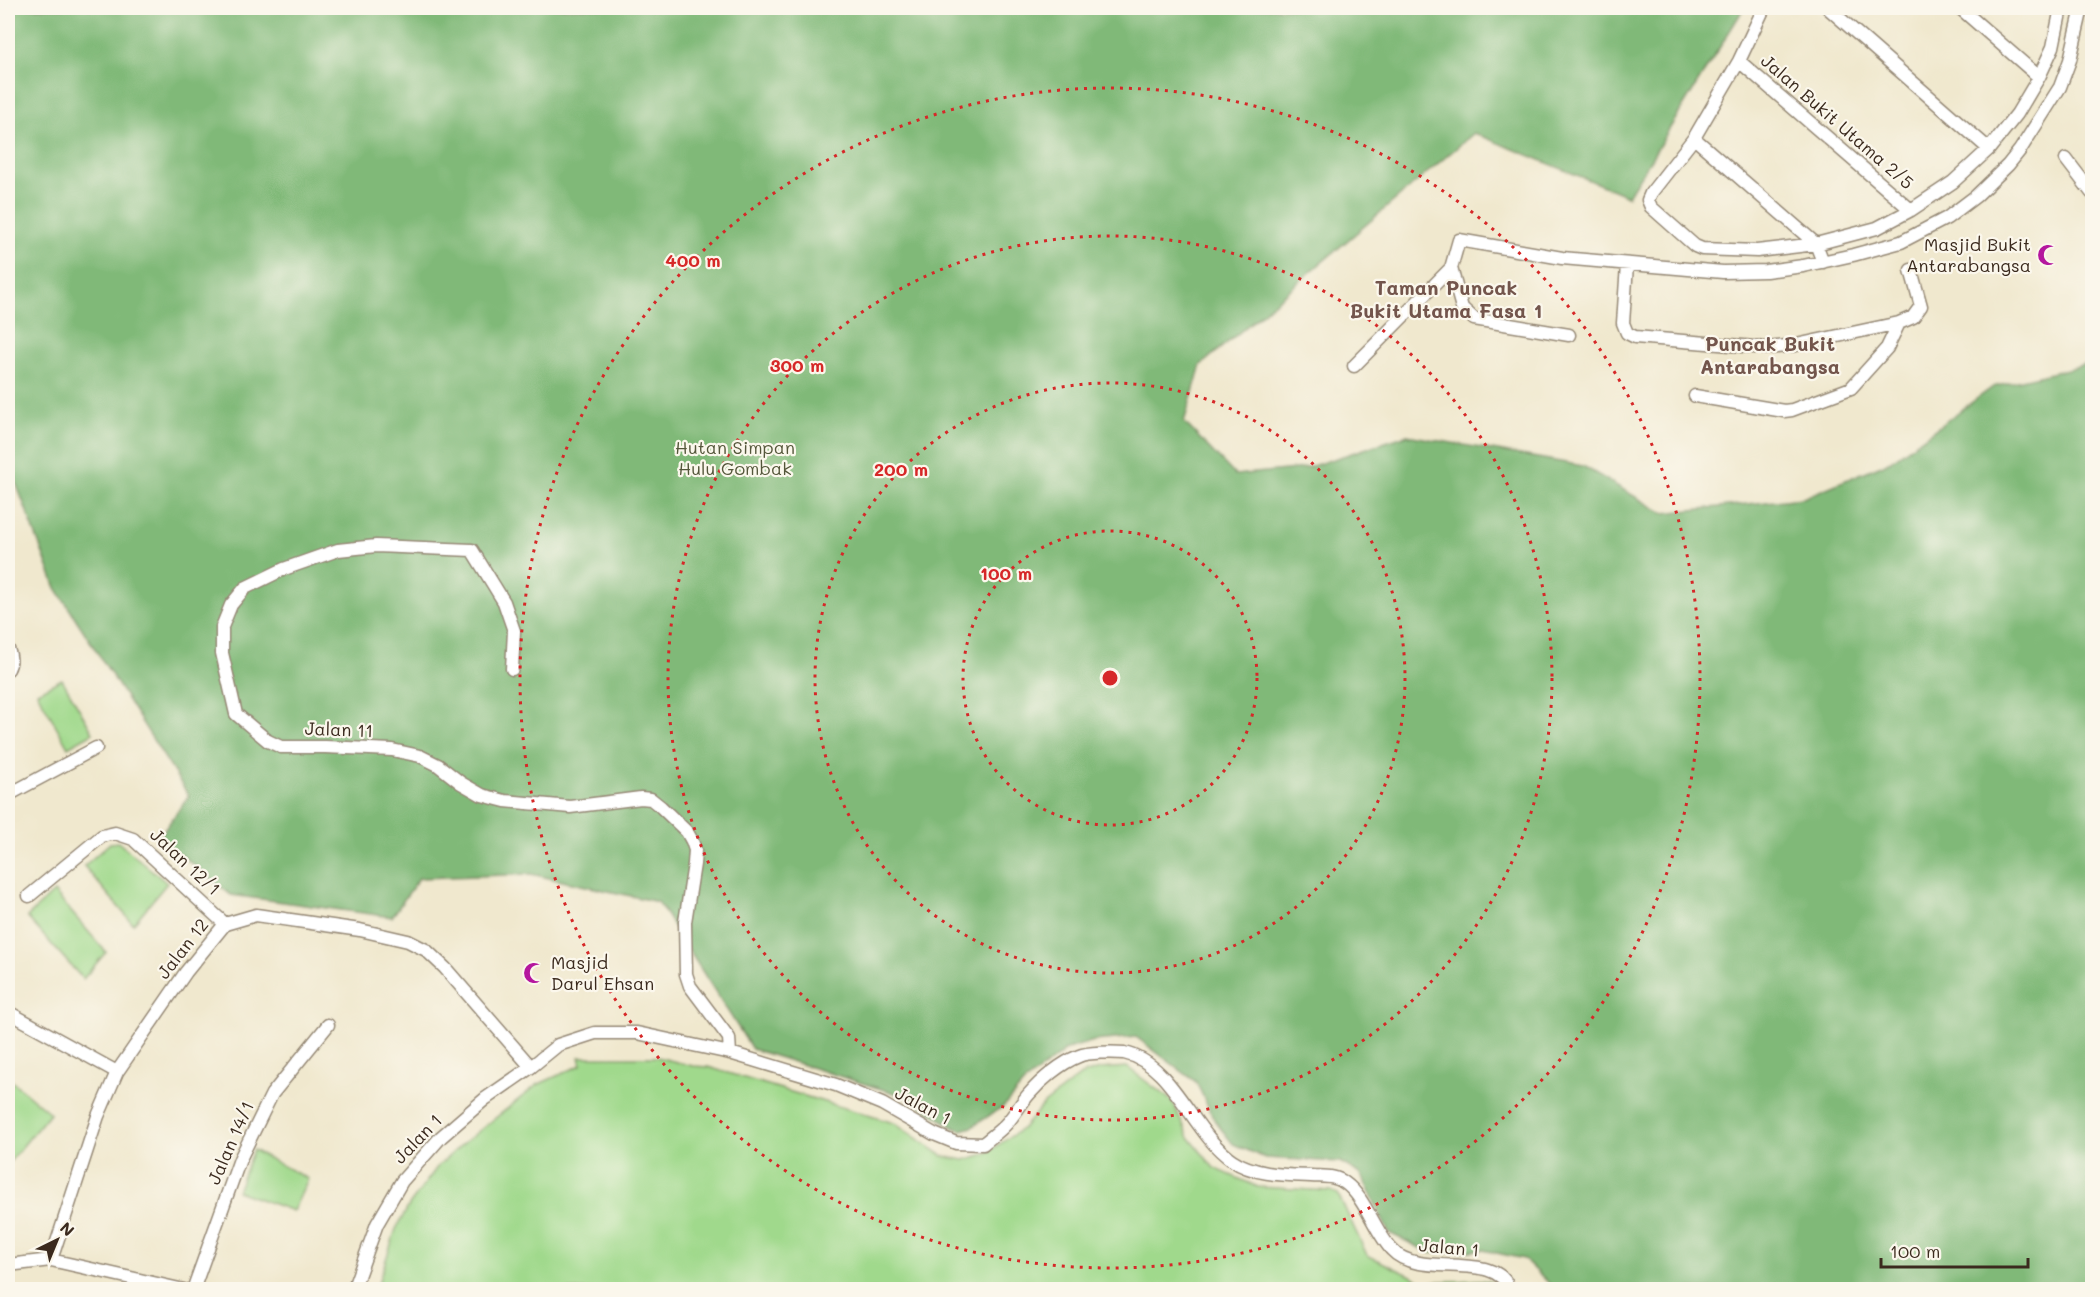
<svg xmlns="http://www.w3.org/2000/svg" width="2100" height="1297" font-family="Mali,sans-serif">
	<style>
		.green { fill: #a0d98c; stroke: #6e8255; stroke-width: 1.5 }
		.forest { fill: #80b978; stroke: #5e724b; stroke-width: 1.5 }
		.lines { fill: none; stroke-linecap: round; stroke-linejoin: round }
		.street-casing { stroke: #968976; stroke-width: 15 }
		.street { stroke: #fff; stroke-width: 12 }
		.ring { fill: none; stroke: #d62828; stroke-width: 3; stroke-dasharray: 3 6 }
		.labels { text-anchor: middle; stroke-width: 4.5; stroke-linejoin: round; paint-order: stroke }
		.street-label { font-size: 18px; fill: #3b2a1e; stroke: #fbf7ec }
		.poi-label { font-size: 18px; fill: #3b2a1e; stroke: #fbf7ec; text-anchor: end }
		.park-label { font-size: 18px; fill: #54563a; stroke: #fbf7ec }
		.neighbourhood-label { font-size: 20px; font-weight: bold; fill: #73554c; stroke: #fbf7ec }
		.centre { fill: #d62828; stroke: #fbf7ec; stroke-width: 3 }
		.ring-label { font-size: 18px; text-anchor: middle; font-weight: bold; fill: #d62828; stroke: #fbf7ec; stroke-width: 4.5; stroke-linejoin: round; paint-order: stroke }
	</style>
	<rect width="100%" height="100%" fill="#fbf7ec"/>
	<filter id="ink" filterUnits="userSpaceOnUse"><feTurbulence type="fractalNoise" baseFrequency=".0167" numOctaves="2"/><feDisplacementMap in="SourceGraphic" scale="12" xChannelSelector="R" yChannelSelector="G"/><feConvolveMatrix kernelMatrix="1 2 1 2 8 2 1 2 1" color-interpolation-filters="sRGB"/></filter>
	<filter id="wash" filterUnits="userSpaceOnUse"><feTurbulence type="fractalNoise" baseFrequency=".008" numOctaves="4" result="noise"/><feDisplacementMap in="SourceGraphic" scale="24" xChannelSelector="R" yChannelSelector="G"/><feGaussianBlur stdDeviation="1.35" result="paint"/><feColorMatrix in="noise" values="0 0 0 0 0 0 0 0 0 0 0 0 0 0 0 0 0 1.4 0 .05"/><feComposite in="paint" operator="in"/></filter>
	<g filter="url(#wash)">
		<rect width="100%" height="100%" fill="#f0e8ce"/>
		<path class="green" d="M 62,679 L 93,733 L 68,747 L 37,692 Z
			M 118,842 L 167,883 L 133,924 L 84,866 L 110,843 Z
			M 54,892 L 106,952 L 83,979 L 27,917 Z
			M 579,1057 L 657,1057 L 693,1066 L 708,1067 L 894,1123 L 943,1156 L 964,1160 L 985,1154 L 1023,1128 L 1044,1104 L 1081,1075 L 1100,1069 L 1127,1067 L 1172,1101 L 1189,1137 L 1214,1168 L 1258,1187 L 1331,1191 L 1338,1194 L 1367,1255 L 1424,1282 L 1481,1280 L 1503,1284 L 1506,1290 L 376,1290 L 396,1229 L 410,1204 L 438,1166 L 460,1146 L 537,1085 L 581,1065 Z
			M 8,1078 L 50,1113 L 8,1164 Z
			M 253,1150 L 308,1179 L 293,1211 L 237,1191 Z"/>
		<path class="forest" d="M 8,8 L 1744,8 L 1628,196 L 1474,133 L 1201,365 L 1184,422 L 1235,475 L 1306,468 L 1407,435 L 1583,466 L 1663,513 L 1803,498 L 1891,461 L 1993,387 L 2092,363 L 2092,1289 L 1555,1289 L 1524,1259 L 1483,1250 L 1431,1253 L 1389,1233 L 1361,1174 L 1340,1162 L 1265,1158 L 1233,1144 L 1215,1121 L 1196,1082 L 1136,1037 L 1094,1041 L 1067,1049 L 1024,1083 L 1004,1106 L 972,1127 L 962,1130 L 955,1128 L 907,1097 L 752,1049 L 658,902 L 531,874 L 419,878 L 392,917 L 231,895 L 159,837 L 189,796 L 56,588 L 16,483 L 8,431 Z"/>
	</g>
	<g filter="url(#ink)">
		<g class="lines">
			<defs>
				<path id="street" d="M 1764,8 L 1739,61 L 1694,138 L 1651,193 L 1648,200 L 1651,207 L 1695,246 L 1702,249 L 1757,251 L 1816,244 L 1877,228 L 1911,210 L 1953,182 L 1989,149 L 2017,114 L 2039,77 L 2053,47 L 2061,8
					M 1828,8 L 1989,149
					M 1960,8 L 2039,77
					M 1739,61 L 1911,210
					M 1694,138 L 1816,244 L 1823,262
					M 2066,159 L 2092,193
					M 1627,265 L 1623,323 L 1627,333 L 1635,337 L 1767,348 L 1796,345 L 1899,323 L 1913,317 L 1921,306 L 1911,270
					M 1451,268 L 1462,308 L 1474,319 L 1569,335
					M 1354,366 L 1451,268 L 1459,240 L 1562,258 L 1723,272 L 1766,271 L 1803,266 L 1853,255 L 1901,242 L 1947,218 L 1976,196 L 2008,165 L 2020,150 L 2060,87 L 2070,60 L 2082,8
					M 1695,396 L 1784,411 L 1792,410 L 1851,388 L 1887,348 L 1899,323
					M 8,649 C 11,656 12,662 8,669
					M 512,669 L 514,631 L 504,602 L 472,550 L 376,546 L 338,550 L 284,569 L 245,588 L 231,605 L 222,627 L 222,653 L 236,714 L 268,741 L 281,747 L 325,747 L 392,750 L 420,756 L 438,765 L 461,783 L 482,795 L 505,801 L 570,807 L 641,798 L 651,799 L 661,807 L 687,832 L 692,841 L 695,850 L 694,864 L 685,922 L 686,974 L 690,986 L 729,1038 L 730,1053
					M 8,795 L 96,748
					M 29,896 L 102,836 L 115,833 L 133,839 L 225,924
					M 8,1012 L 117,1072
					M 51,1260 L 98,1116 L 117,1072 L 186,972 L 225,924 L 256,915 L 360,930 L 408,941 L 426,950 L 445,968 L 531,1067
					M 8,1265 L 51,1260 L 184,1290
					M 193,1290 L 240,1159 L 272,1094 L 328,1025
					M 353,1290 L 377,1224 L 402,1181 L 441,1137 L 485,1099 L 531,1067 L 558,1045 L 595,1033 L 637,1033 L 730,1053 L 836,1085 L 882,1104 L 934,1134 L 956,1143 L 983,1144 C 991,1137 1000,1131 1007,1123 C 1015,1114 1021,1103 1029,1094 C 1041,1080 1061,1063 1079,1056 C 1087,1052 1115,1052 1124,1053 C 1173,1063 1192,1133 1232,1160 C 1254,1175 1284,1175 1311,1176 C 1324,1177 1334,1175 1345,1183 C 1365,1197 1375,1232 1392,1250 C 1419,1280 1499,1249 1509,1290"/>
			</defs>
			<use href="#street" class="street-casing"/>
			<use href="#street" class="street"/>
		</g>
	</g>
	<g class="ring">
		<circle cx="1110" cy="678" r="147"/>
		<circle cx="1110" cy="678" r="295"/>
		<circle cx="1110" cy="678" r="442"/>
		<circle cx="1110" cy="678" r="590"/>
	</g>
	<defs>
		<symbol id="mosque-bare" viewBox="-9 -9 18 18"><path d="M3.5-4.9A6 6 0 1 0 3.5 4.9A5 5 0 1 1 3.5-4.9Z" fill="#b5179e" stroke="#fbf7ec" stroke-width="2.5" paint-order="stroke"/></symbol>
	</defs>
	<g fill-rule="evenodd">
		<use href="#mosque-bare" x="2033" y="240" width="30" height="30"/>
		<use href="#mosque-bare" x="519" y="958" width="30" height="30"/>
	</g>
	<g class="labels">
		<g class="street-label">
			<text transform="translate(1837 122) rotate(41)" y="6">Jalan Bukit Utama 2/5</text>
			<text transform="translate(339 730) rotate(2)" y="6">Jalan 11</text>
			<text transform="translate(185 862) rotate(43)" y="6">Jalan 12/1</text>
			<text transform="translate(183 949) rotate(-52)" y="6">Jalan 12</text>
			<text transform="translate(923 1106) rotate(28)" y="6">Jalan 1</text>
			<text transform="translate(418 1139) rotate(-46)" y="6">Jalan 1</text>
			<text transform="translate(231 1143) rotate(-66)" y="6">Jalan 14/1</text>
			<text transform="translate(1449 1248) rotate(5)" y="6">Jalan 1</text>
		</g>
		<g class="poi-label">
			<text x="2031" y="251">Masjid Bukit<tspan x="2031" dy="21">Antarabangsa</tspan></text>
			<text x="551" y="969" text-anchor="start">Masjid<tspan x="551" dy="21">Darul Ehsan</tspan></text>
		</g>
		<g class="park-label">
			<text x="735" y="454">Hutan Simpan<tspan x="735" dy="21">Hulu Gombak</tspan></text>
		</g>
		<g class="neighbourhood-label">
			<text x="1446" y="295">Taman Puncak<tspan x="1446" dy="23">Bukit Utama Fasa 1</tspan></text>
			<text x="1770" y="351">Puncak Bukit<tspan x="1770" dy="23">Antarabangsa</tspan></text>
		</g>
	</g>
	<circle cx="1110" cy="678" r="9" class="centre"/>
	<g class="ring-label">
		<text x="693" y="267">400 m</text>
		<text x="797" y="372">300 m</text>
		<text x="901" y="476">200 m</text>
		<text x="1006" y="580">100 m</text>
	</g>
	<rect width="2100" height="1297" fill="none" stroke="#fbf7ec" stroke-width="30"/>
	<g transform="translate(57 1240) rotate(43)" stroke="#fbf7ec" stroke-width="4.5" paint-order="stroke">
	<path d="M0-4.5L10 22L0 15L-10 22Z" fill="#3b2a1e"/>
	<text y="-9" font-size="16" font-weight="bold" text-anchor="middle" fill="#3b2a1e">N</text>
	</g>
	<path d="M1881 1258v9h147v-9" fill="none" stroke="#3b2a1e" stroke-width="3"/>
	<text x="1890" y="1258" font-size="18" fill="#3b2a1e" stroke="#fbf7ec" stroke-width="4.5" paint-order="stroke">100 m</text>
</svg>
